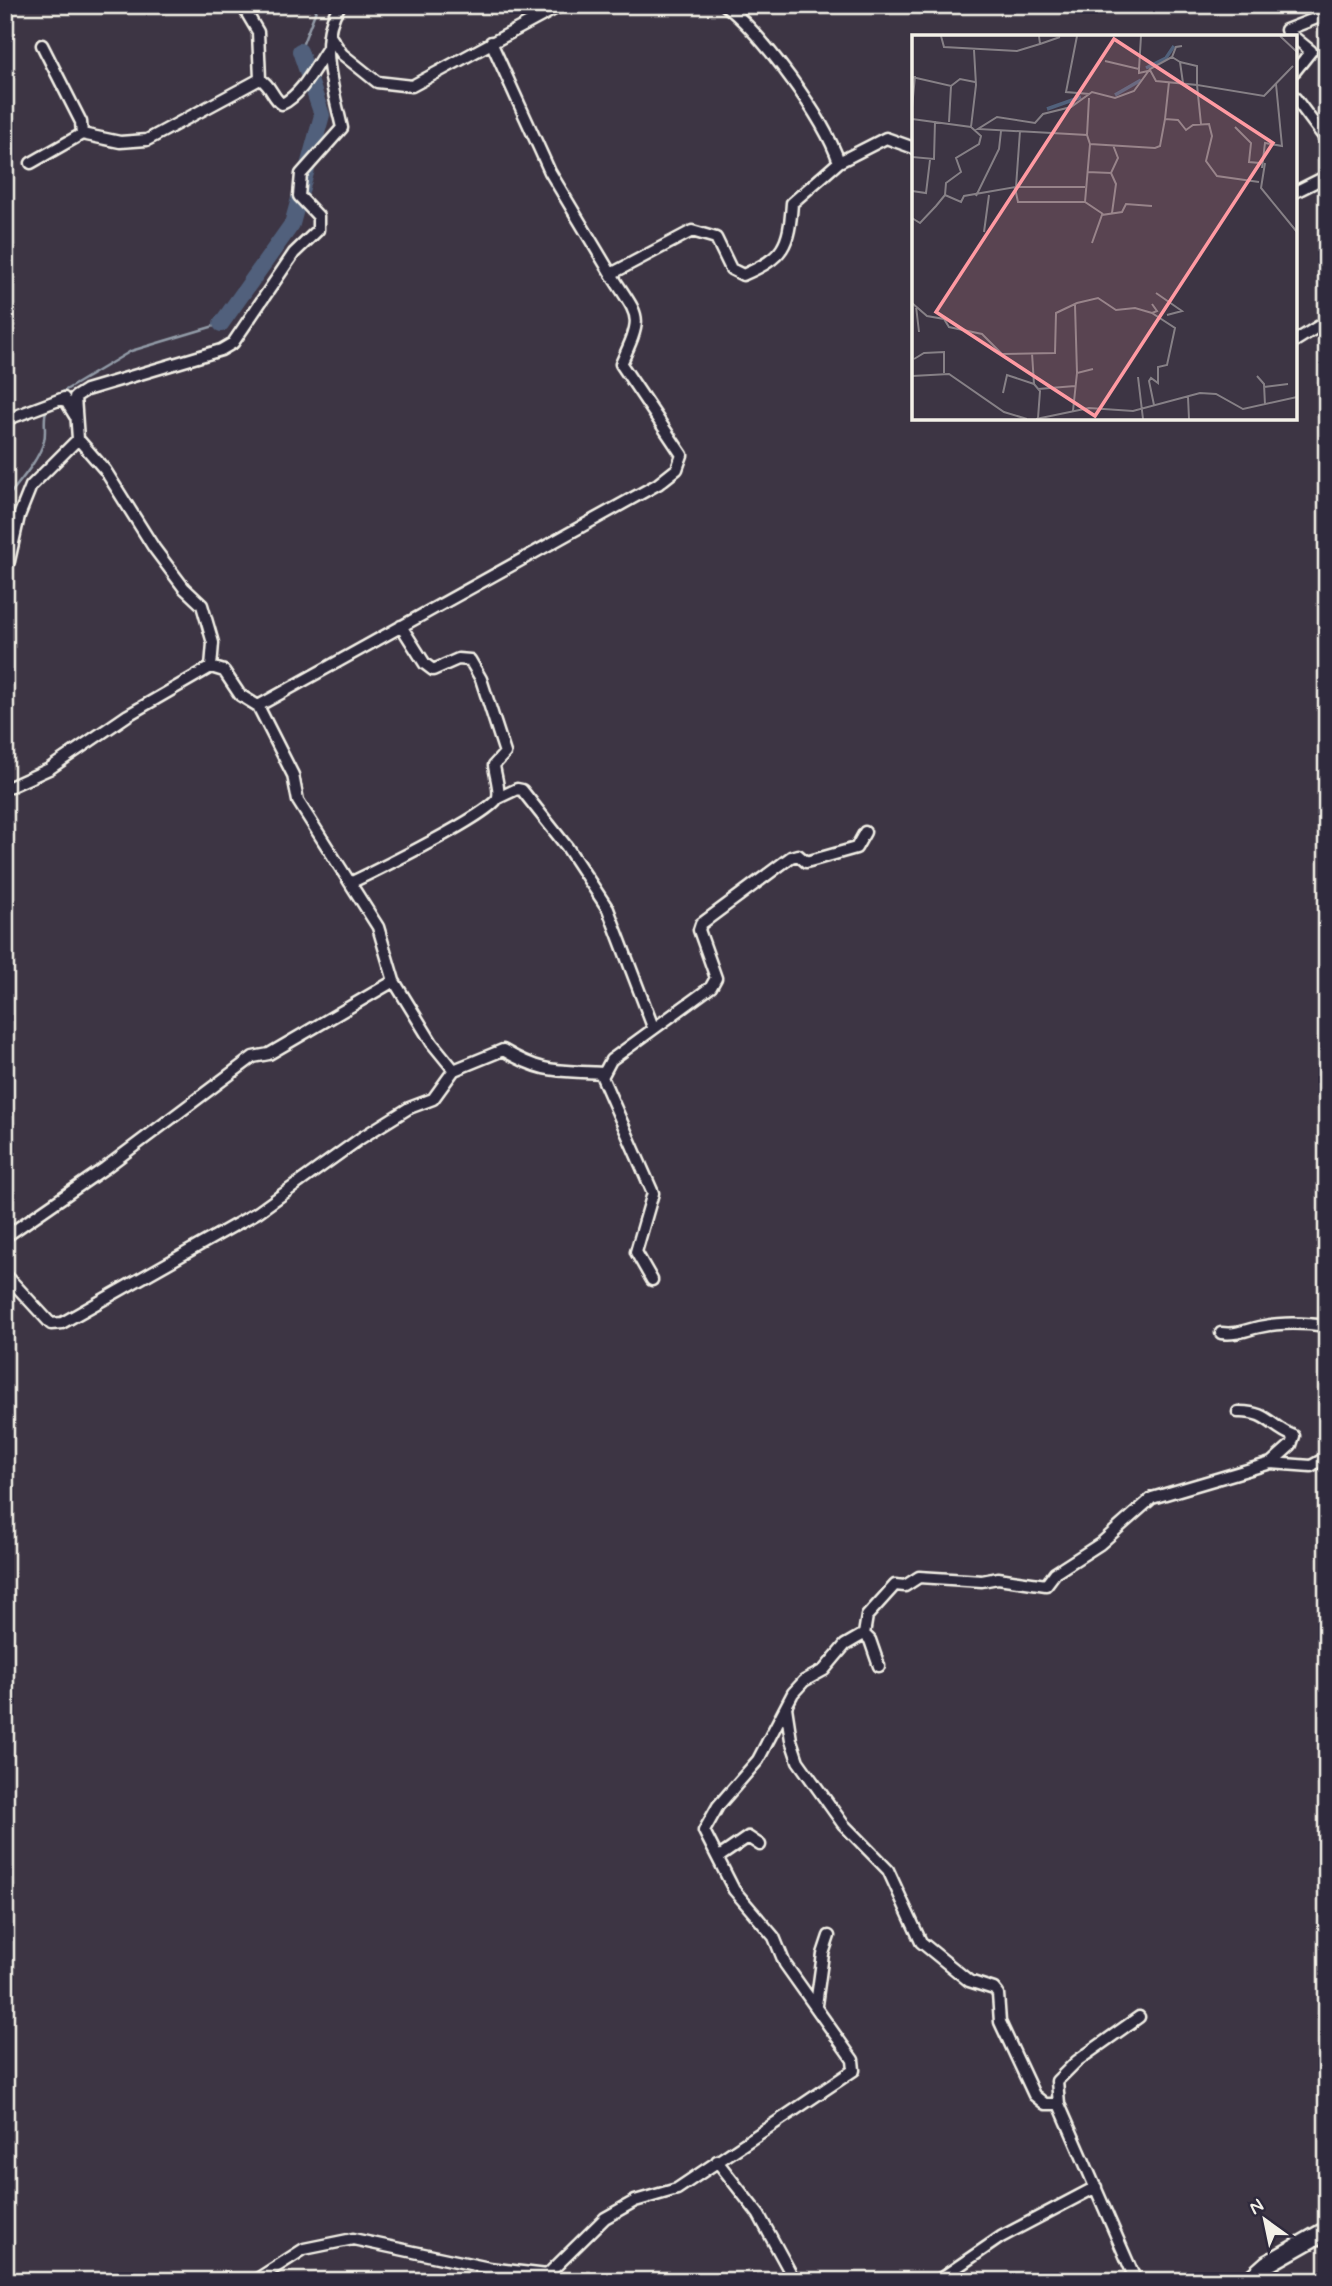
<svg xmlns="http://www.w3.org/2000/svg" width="1332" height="2286" font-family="Mynerve,sans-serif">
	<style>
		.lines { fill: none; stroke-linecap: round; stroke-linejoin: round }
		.stream { stroke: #929ba7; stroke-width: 2.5 }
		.river { stroke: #51617b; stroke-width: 16 }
		.street-casing { stroke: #f4f1e8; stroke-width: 15 }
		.primary-casing { stroke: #f4f1e8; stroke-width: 21 }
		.street { stroke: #2f2a3d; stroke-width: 10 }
		.primary { stroke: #2f2a3d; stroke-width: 16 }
		.inset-river { fill: none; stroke: #51617b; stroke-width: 3.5 }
		.inset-road { fill: none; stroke: #868086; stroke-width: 2 }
		.view { fill: #ff9aa2; fill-opacity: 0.15; stroke: #ff9aa2; stroke-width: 3.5 }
		.inset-edge { fill: none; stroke: #f4f1e8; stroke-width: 3.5 }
	</style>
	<rect width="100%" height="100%" fill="#3d3544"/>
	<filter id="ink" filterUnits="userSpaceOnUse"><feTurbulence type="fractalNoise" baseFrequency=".0143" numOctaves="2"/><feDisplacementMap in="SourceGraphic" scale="14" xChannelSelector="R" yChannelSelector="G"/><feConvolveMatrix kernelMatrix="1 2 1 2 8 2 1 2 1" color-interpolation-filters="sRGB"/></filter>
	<g filter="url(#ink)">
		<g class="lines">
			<path class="stream" d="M 300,51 L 318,5
				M 54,397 L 131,351 L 221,324
				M 5,501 C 18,483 38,462 44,441 C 47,429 42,420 47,408"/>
			<path class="river" d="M 221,324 L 292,224 L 322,115 L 300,51"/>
			<defs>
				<path id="street" d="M 242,5 L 258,32 L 260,79
					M 725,5 C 762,34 824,117 839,162
					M 330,36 L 342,54 L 377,82 L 412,86 L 562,5
					M 1294,37 L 1286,30 L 1327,14
					M 1295,38 L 1311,51 L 1295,71
					M 491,42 L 550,172 L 611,274
					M 42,45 L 81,122 L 82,134
					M 1295,98 L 1327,141
					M 31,163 L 82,134 L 120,142 L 147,140 L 260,79 C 272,86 272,98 282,104 C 302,95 316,65 328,48
					M 1295,192 L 1327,176
					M 1295,341 L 1327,321
					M 5,420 L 64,398 L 75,416
					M 78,439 L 105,470 L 154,548 L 184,588 L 202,605 L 213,643 L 211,667
					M 5,565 L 9,561 L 19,516 L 31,486 L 78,439 L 75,397 L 86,390 L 221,350 L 233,343 L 294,253 L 318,230 L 318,216 L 299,196 L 301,174 L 342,128 C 334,90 316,41 340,5
					M 258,706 L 293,775 L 298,801 L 378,927 L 394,981 L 432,1043 L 454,1070
					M 5,789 L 49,769 L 128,715 L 211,667 L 224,671 L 240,695 L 258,706 L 658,484 L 677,469 L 682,455 L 621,364 C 644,313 640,320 611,274 L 692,231 L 716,238 L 731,269 L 743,275 C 784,257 789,247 792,203 L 839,162 L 886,138 L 914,148
					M 498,798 L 517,789 L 522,790 L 567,847 L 608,909 L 653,1027
					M 350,883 C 371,873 495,812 498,797 C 500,788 495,775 494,765 L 505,753 L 481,679 L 470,660 L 458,659 L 433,670 L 425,664 L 401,626
					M 5,1237 L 105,1168 L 253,1057 L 269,1054 L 394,981
					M 5,1274 L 51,1324 L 62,1323 L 258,1212 L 361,1138 L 409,1108 L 433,1099 L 454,1070 L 503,1050 C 545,1075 559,1070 604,1073
					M 652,1280 L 636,1252 L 653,1193 L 602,1077 L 611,1060 L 711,987 L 716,978 L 699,930 L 701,924 L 791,857 L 798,855 L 806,862 L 856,848 L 865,832
					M 1221,1333 C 1237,1335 1245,1330 1259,1327 C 1281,1322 1305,1323 1327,1326
					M 1238,1412 C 1268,1411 1270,1427 1294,1436 L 1291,1445 L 1271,1463 L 1311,1466 L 1327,1457
					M 864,1634 L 867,1616 L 895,1585 L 905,1586 L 919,1577 L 982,1581 L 998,1578 L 1046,1585 L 1055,1573 L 1100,1544 L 1152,1498 L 1271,1463
					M 864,1634 L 870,1640 L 879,1666
					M 786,1707 L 791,1740 L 798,1761 L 843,1824 L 888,1870 L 921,1942 L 969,1981 L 994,1989 L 998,1994 L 1000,2022 L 1034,2095 L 1045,2104 L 1059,2104
					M 719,1857 L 748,1837 L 760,1845
					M 816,2005 L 823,1954 L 829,1936
					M 717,2161 L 759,2215 L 795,2281
					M 254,2281 L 304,2249 L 353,2239 L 489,2268 L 547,2275 L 605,2218 L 635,2201 L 677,2189 L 854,2070 L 853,2060 L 785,1964 L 774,1937 L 734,1890 L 704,1831 L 718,1806 L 758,1760 L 793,1693 L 804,1681 L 824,1670 L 845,1645 L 864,1634
					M 937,2281 L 1001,2237 L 1096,2187
					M 1136,2281 L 1059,2104 L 1057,2081 L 1077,2061 L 1139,2017"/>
				<path id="primary" d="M 1248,2281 L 1267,2264 L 1327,2230"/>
			</defs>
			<use href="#street" class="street-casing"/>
			<use href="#primary" class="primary-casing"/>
			<use href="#street" class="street"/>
			<use href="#primary" class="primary"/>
		</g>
	</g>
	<g transform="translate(912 35)">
		<rect width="385" height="385" fill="#3d3544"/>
		<path class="inset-river" d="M 234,33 L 254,23 L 262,11M 203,60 L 229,45M 135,74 L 169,62"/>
		<path class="inset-road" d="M 29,1 L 32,12 L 105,16 L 128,9 L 127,1M 165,1 L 154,57 L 178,59M 368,1 L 385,17M 128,9 L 148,2M 270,11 L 264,12 L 260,22 L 238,34 L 222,56 L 203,63 L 180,57 L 159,72 L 131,79 L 123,88 L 85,82 L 66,94 L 175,100 L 178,109 L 243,113 L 248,111 L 253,84 L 266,85 L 274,95 L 281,90 L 297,89 L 300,101 L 294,126 L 305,141 L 347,147M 260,22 L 268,27 L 271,48M 193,26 L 227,34 L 227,38 L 236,36M 268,27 L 285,31 L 285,50 L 352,61 L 381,31M 227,34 L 229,1M 238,35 L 244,46 L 285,50 L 289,89M 0,42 L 39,51 L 48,44 L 63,47M 0,73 L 3,41M 0,84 L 59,92 L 69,101 L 67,109 L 44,123 L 49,137 L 34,148 L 33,160 L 24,171 L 8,188 L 0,183M 253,84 L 257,47M 37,87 L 39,51M 59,92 L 64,50 L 62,15M 323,92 L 339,108 L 337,127 L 348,128M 175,100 L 177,63M 0,122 L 22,124 L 23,86M 353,128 L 349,153 L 385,197M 350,133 L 353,108 L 370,111 L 364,49M 175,137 L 199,138 L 206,123 L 201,110M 199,138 L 204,149 L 200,178M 104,152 L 173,152M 103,153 L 106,167 L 173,167 L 191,179M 0,156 L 14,158 L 18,125M 33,160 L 49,167 L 52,161 L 104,152 L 108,96M 64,161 L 87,114 L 89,96M 173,167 L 178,109M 72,197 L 77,160M 180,208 L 190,180 L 210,177 L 214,169 L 240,171M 244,258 L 270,276 L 255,280M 0,268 L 15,281 L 32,284 L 37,292 L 70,299 L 90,319 L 143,318 L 144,278 L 165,268 L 186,263 L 204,275 L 223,273 L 240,278M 240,269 L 245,276 L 240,278 L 263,293 L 255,330 L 246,332 L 246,348 L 239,343 L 237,346 L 242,370M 163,270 L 165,338M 4,271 L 7,297M 120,318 L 122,349 L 128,356 L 126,383M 2,324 L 12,318 L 32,317 L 32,338M 0,341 L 37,339 L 92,377 L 115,384M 345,341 L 352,349 L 353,370M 226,342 L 231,384M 352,352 L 376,349M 126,354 L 163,351M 91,358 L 95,340 L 122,349M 276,362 L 277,384M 161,376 L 165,338 L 181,334M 124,384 L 177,373 L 221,376 L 288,358 L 304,359 L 331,374 L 385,362"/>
		<path class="view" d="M 202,4 L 361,108 L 183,381 L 24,277 Z"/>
		<rect width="385" height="385" class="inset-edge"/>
	</g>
	<rect width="1332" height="2286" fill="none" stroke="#2f2a3d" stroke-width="28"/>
	<rect x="14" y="14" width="1304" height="2258" fill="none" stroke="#f4f1e8" stroke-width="2.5" filter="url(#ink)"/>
	<g transform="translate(1265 2220) rotate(327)" stroke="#2f2a3d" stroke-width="5" paint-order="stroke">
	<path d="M0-5L12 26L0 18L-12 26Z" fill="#f4f1e8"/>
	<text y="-10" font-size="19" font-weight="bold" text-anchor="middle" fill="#f4f1e8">N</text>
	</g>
</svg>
